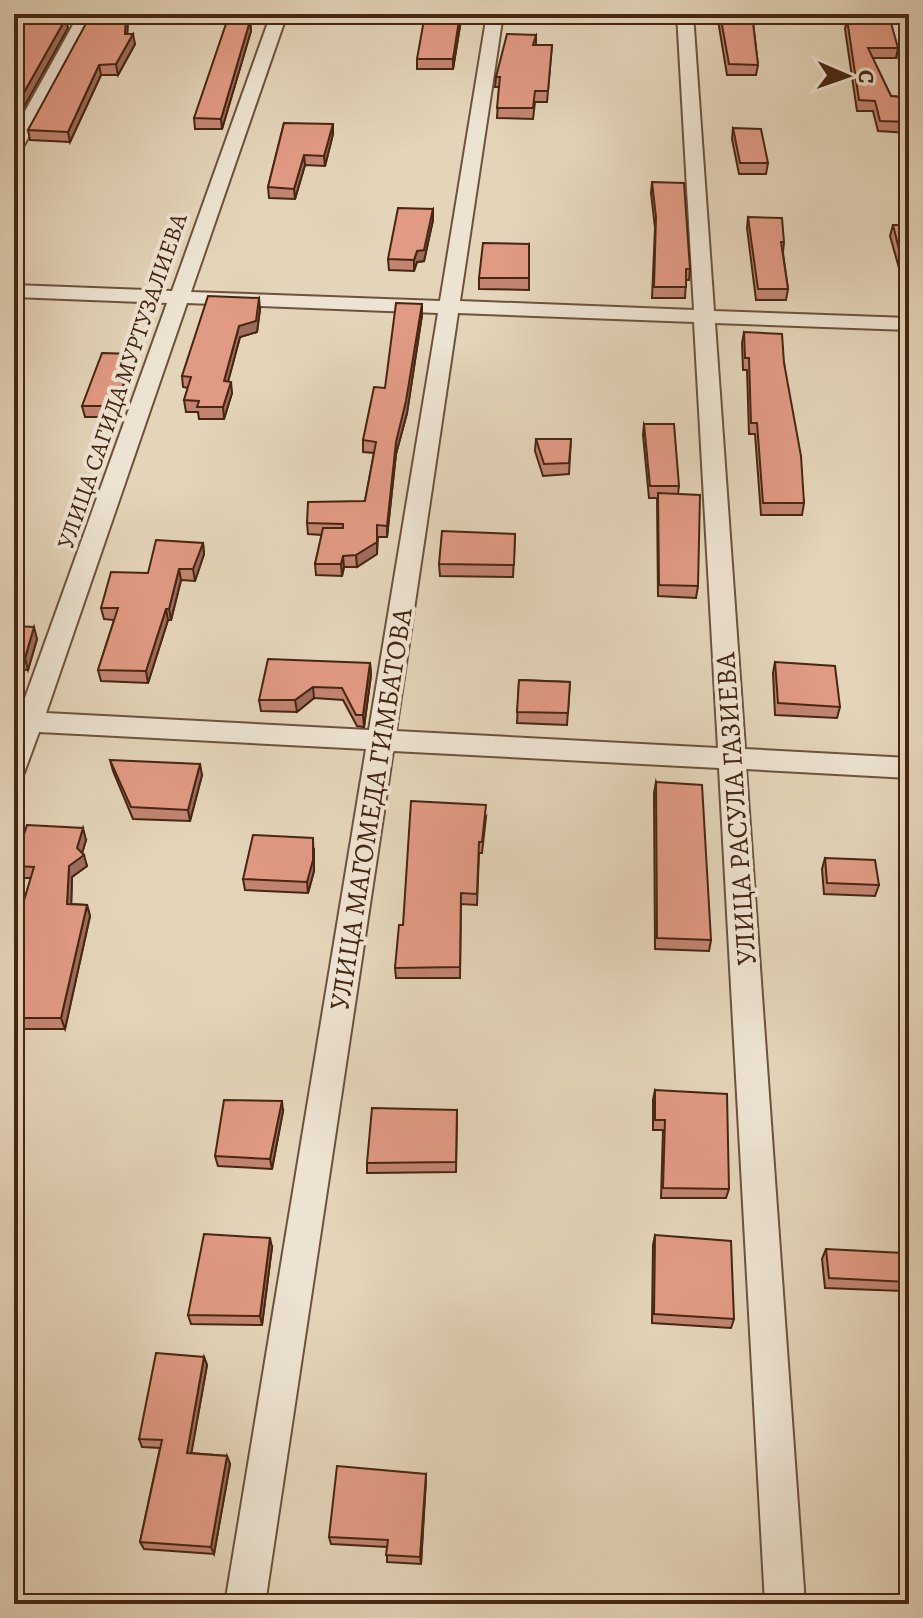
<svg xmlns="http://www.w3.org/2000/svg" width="923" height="1618" font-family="Alegreya,serif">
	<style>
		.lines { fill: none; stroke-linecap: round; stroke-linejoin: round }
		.minor-casing { stroke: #6e523c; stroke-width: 4 }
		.minor { fill: #ede3d2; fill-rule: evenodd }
		.wall { fill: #c28471; stroke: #472612; stroke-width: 2 }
		.shaded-wall { fill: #9e6c5c; stroke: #472612; stroke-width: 2 }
		.building { fill: #e19a83; stroke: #472612; stroke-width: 2 }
		.labels { text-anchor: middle; stroke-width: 8; stroke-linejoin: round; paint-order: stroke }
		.far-street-label { font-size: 24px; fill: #472612; stroke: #ede3d2 }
		.street-label { font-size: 28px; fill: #472612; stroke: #ede3d2 }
	</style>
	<rect width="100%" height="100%" fill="#e4d4b9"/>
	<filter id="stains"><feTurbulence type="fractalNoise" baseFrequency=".0025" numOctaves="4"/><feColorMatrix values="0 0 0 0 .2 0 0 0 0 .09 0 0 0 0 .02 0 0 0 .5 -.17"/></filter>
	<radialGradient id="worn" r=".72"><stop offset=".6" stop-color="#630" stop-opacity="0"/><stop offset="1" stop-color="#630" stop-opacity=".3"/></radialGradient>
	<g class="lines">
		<defs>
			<path id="minor" d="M 79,14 L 95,14 L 23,147 L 14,152 L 14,131 Z
				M 271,14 L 287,14 L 191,292 L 440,301 L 487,14 L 503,14 L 460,301 L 694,310 L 677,14 L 693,14 L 714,311 L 909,318 L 909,330 L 715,323 L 745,749 L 909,758 L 909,778 L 746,769 L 805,1604 L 765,1604 L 719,768 L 393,751 L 265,1604 L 225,1604 L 366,749 L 39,732 L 24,773 L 14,776 L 14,711 L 20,712 L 167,303 L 14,297 L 14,285 L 172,291 ZM 187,303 L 438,313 L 369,730 L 46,713 ZM 458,313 L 694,322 L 718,748 L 396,731 Z
				M 887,14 L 903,14 L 909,36 L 909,69 L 901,64 Z"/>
		</defs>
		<use href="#minor" class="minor-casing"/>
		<use href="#minor" class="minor"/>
	</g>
	<path class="wall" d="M 99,14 L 143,14 L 140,19 L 128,19 L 127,34 L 135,44 L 118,75 L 101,75 L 70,142 L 30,140 L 28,130 Z
		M 462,14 L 453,69 L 417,69 L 417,59 Z
		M 717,14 L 752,14 L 758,65 L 756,75 L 727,75 Z
		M 847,19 L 898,48 L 896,58 L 872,58 L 891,96 L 909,98 L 909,133 L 878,131 L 873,111 L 857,111 L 845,29 Z
		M 250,21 L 251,31 L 222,129 L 195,129 L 194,118 Z
		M 536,35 L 536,45 L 552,45 L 547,102 L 535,102 L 533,119 L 497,118 L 499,87 L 495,87 L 496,77 Z
		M 284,123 L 333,134 L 325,166 L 305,165 L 295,199 L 269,198 L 268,187 Z
		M 733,128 L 768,163 L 766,174 L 739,174 L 732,139 Z
		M 652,182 L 690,269 L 689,280 L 686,280 L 685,298 L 652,298 L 655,228 L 651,193 Z
		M 433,209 L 433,220 L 424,261 L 417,262 L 414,271 L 389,270 L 388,259 Z
		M 748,217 L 784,242 L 783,253 L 788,289 L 786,300 L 756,300 L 747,228 Z
		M 893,225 L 909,225 L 909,268 L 899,268 L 890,236 Z
		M 529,244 L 529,290 L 479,289 L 479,278 Z
		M 422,304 L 422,315 L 407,413 L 396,454 L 387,537 L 378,537 L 377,554 L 357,567 L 344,567 L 342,576 L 316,575 L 315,564 L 322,535 L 308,534 L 307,523 L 365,501 L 374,453 L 363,452 L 363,440 Z
		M 260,309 L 257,332 L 240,337 L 228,381 L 232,393 L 224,419 L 199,419 L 198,412 L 186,412 L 184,400 L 188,388 L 183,387 L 182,376 Z
		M 744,332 L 784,363 L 804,503 L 802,515 L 761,515 L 755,434 L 749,434 L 747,370 L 743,370 L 742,343 Z
		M 134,354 L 136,365 L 118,417 L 85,417 L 82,406 Z
		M 644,424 L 679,486 L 678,494 L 698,586 L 696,598 L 658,596 L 657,498 L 649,498 L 643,435 Z
		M 536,439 L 571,439 L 569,474 L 543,476 L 535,451 Z
		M 515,534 L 513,577 L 440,576 L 439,564 Z
		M 203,543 L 204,554 L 195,581 L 181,580 L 171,620 L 168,620 L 148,683 L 101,681 L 98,670 L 114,620 L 104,619 L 101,608 L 148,573 Z
		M 14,626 L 37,639 L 28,670 L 14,669 Z
		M 775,662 L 840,707 L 837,718 L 775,715 L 773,673 Z
		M 370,663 L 371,675 L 364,727 L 357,726 L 343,700 L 314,698 L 297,712 L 261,711 L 259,700 Z
		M 519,680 L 570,682 L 567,725 L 517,723 Z
		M 110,760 L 202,775 L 190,821 L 133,819 L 113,771 Z
		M 656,782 L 711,940 L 709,951 L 655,949 L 654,793 Z
		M 486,817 L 482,853 L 479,853 L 477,905 L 461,904 L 460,978 L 396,978 L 395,968 L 403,925 Z
		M 86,840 L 82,853 L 87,866 L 72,877 L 71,904 L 87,905 L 90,916 L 65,1029 L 14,1029 L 14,983 L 21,957 L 15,957 L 14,955 L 14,934 L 31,878 L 18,878 L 14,866 Z
		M 314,849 L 314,871 L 308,893 L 245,890 L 243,879 Z
		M 825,858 L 879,885 L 875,896 L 824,894 L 822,869 Z
		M 655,1090 L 729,1189 L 726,1198 L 661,1198 L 663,1130 L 653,1130 L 653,1100 Z
		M 457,1110 L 456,1172 L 367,1173 L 367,1163 Z
		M 283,1111 L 272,1169 L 218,1166 L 215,1156 Z
		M 655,1235 L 734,1319 L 731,1328 L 652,1323 L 653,1245 Z
		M 272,1247 L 262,1325 L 191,1324 L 188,1315 Z
		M 826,1249 L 908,1282 L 903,1291 L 825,1288 L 822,1259 Z
		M 204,1357 L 207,1365 L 191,1453 L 227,1456 L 230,1464 L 214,1554 L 144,1549 L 140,1542 L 160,1448 L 142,1447 L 139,1439 Z
		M 426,1474 L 421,1564 L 387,1562 L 387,1547 L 331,1544 L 329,1537 Z"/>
	<path class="shaded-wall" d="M 126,14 L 128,19 L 127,44 L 125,34 Z
		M 460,14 L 462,14 L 453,69 L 453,59 Z
		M 66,18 L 68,28 L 14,125 L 14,110 Z
		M 250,21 L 251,31 L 222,129 L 221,119 Z
		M 133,34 L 135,44 L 118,75 L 116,64 Z
		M 99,65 L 101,75 L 70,142 L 68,132 Z
		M 333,124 L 333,134 L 325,166 L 324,156 Z
		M 304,155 L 305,165 L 295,199 L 294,189 Z
		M 433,209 L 433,220 L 424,261 L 417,262 L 414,271 L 414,260 L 417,251 Z
		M 259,298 L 260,309 L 257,332 L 240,337 L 225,393 L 224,381 L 239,326 Z
		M 422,304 L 422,315 L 407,413 L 396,454 L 387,537 L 387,526 L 396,442 Z
		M 134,354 L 136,365 L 118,417 L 116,406 Z
		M 231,382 L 232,393 L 224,419 L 223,407 Z
		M 377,525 L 377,554 L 357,567 L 356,555 Z
		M 203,543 L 204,554 L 195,581 L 193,569 Z
		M 343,556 L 344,567 L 342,576 L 341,564 Z
		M 179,569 L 181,580 L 171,620 L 169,609 Z
		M 166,609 L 168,620 L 148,683 L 146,671 Z
		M 34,627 L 37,639 L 28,670 L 25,658 Z
		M 370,663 L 371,675 L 364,727 L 363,715 Z
		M 313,687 L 314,698 L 297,712 L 295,700 Z
		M 200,764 L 202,775 L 190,821 L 188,810 Z
		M 83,828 L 86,840 L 81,857 L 84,855 L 87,866 L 72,877 L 71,915 L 67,904 L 69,866 L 77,848 Z
		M 313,838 L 314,871 L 308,893 L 307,882 Z
		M 87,905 L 90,916 L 65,1029 L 61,1018 Z
		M 282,1101 L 283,1111 L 272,1169 L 270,1159 Z
		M 270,1238 L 272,1247 L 262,1325 L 260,1316 Z
		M 204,1357 L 207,1365 L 190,1461 L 187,1453 Z
		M 227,1456 L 230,1464 L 214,1554 L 211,1547 Z
		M 426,1474 L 426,1481 L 421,1564 L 420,1557 Z"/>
	<path class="building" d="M 99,14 L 126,14 L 125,34 L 133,34 L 116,64 L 99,65 L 68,132 L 28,130 L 89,18 L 96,18 Z
		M 425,14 L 460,14 L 453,59 L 417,59 Z
		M 720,14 L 752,14 L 758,65 L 729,64 Z
		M 229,15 L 250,21 L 221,119 L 194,118 Z
		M 853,16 L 889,16 L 898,48 L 868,48 L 891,96 L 909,98 L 909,122 L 880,121 L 875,101 L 859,100 L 847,19 L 853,17 L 855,22 Z
		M 20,18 L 66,18 L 14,110 L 14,31 Z
		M 507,34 L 536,35 L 533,45 L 552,45 L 548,91 L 535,91 L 533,108 L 497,108 L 500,77 L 496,77 Z
		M 284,123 L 333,124 L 324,156 L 304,155 L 294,189 L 268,187 Z
		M 733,128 L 761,129 L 768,163 L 740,163 Z
		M 652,182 L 684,183 L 690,269 L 686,269 L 686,287 L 654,287 L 656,217 Z
		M 398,208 L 433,209 L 424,250 L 417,251 L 414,260 L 388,259 Z
		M 748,217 L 782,218 L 784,242 L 781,242 L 788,289 L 758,289 Z
		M 893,225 L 909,225 L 909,257 L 901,257 Z
		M 483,243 L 529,244 L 529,278 L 479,278 Z
		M 208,296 L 259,298 L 256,321 L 239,326 L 224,381 L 231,382 L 223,407 L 197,407 L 199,401 L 184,400 L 191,377 L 182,376 Z
		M 396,303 L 422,304 L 406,401 L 396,442 L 387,526 L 377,525 L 377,542 L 356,555 L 343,556 L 341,564 L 315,564 L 323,528 L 343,528 L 343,524 L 307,523 L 308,502 L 365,501 L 376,442 L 363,440 L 374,387 L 385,388 Z
		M 744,332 L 782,334 L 784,363 L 801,456 L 804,503 L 763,503 L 757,423 L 751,423 L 749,358 L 745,358 Z
		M 102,353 L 134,354 L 116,406 L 82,406 Z
		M 644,424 L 674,424 L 679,486 L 650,486 Z
		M 536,439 L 571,439 L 569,463 L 544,464 Z
		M 658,493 L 700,495 L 698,586 L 659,585 Z
		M 442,531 L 515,534 L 514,565 L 439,564 Z
		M 156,540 L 203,543 L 193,569 L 179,569 L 169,609 L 166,609 L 146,671 L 98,670 L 118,608 L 101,608 L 111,572 L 148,573 Z
		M 14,626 L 34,627 L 25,658 L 14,658 Z
		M 268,659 L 370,663 L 363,715 L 356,715 L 342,688 L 313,687 L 295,700 L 259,700 Z
		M 775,662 L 835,666 L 840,707 L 778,703 Z
		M 519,680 L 570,682 L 568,713 L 517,712 Z
		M 110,760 L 200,764 L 188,810 L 131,807 Z
		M 656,782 L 702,785 L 711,940 L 657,938 Z
		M 411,801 L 486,805 L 482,842 L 479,842 L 477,894 L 461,893 L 460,967 L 395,968 L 399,925 L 403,925 Z
		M 27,825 L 83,828 L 77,848 L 84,855 L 69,866 L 67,904 L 87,905 L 61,1018 L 14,1018 L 14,983 L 24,946 L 14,946 L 14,934 L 34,867 L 14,866 Z
		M 253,835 L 313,838 L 313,860 L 307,882 L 243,879 Z
		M 825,858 L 875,860 L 879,885 L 827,883 Z
		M 655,1090 L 727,1094 L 729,1189 L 663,1188 L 665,1120 L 655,1120 Z
		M 224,1100 L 282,1101 L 270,1159 L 215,1156 Z
		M 372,1108 L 457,1110 L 456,1162 L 367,1163 Z
		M 204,1234 L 270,1238 L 260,1316 L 188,1315 Z
		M 655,1235 L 731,1241 L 734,1319 L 654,1314 Z
		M 826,1249 L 903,1253 L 908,1282 L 829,1278 Z
		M 156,1353 L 204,1357 L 187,1453 L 227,1456 L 211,1547 L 140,1542 L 162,1440 L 139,1439 Z
		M 337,1466 L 426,1474 L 420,1557 L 386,1555 L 388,1540 L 329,1537 Z"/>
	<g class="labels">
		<g class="far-street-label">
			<text transform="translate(122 381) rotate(-71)" y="8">УЛИЦА САГИДА МУРТУЗАЛИЕВА</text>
		</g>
		<g class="street-label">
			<text transform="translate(370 809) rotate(-81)" y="10">УЛИЦА МАГОМЕДА ГИМБАТОВА</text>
			<text transform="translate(735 809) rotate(-94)" y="10">УЛИЦА РАСУЛА ГАЗИЕВА</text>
		</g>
	</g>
	<rect width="923" height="1618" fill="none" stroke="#e4d4b9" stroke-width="48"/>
	<rect x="16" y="16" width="891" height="1586" fill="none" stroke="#472612" stroke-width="4"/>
	<rect x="24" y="24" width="875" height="1570" fill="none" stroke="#472612" stroke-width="2"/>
	<g transform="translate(847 76) rotate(92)" stroke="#ede3d2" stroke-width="6" paint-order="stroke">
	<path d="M0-6L14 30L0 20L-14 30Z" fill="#472612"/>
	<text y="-12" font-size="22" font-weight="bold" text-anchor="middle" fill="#472612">С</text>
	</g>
	<rect width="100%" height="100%" filter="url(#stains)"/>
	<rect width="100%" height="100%" fill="url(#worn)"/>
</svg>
